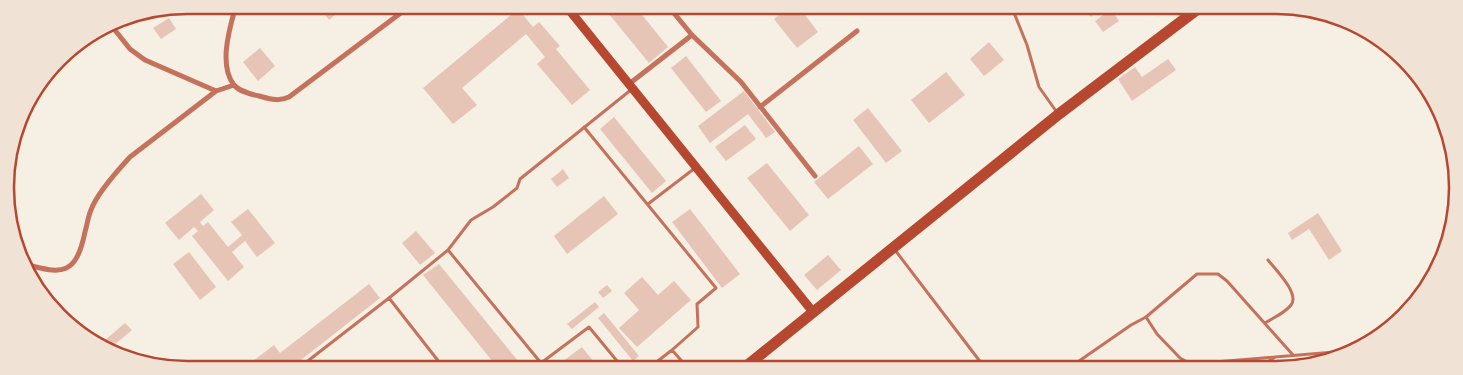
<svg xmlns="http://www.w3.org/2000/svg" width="1463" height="375" font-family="Georgia,serif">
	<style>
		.building { fill: #e6c5b7 }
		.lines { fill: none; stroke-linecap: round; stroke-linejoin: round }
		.service { stroke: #c5725c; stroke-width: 3 }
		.minor { stroke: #c5725c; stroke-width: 5 }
		.secondary { stroke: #b5482f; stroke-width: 9 }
		.trunk { stroke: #b5482f; stroke-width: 11 }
		.rim { fill: none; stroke: #b5482f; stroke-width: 2.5 }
	</style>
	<rect width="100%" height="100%" fill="#f6efe4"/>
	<path class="building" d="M 318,5 L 347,5 L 329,20 Z
		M 616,6 L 635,6 L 668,47 L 649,63 L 608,13 Z
		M 789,7 L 799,7 L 818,32 L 797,48 L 774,19 Z
		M 1085,8 L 1103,8 L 1091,17 Z
		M 518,9 L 533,27 L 539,22 L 560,46 L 556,49 L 590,90 L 572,105 L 537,64 L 545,57 L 526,34 L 462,88 L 477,105 L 453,124 L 423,88 Z
		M 1111,9 L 1119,21 L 1103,32 L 1095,21 Z
		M 169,18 L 176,29 L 161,39 L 153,28 Z
		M 989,42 L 1004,60 L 984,76 L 970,59 Z
		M 260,48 L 275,66 L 258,81 L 243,62 Z
		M 686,56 L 721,101 L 706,112 L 671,68 Z
		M 1168,59 L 1176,70 L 1132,101 L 1118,79 L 1135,67 L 1142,77 Z
		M 946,72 L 965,95 L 929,123 L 911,100 Z
		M 744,91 L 775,132 L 766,138 L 748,114 L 710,143 L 698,126 Z
		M 868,108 L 902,151 L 886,163 L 853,120 Z
		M 614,117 L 666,181 L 652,193 L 600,129 Z
		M 745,125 L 756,139 L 726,161 L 715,147 Z
		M 859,146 L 873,164 L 828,199 L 814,182 Z
		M 767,163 L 809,215 L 790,231 L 747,178 Z
		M 563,169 L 569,178 L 557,187 L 551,179 Z
		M 201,194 L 214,210 L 200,222 L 203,226 L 208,222 L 228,247 L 242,235 L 231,222 L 248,209 L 275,243 L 257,257 L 245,241 L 232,252 L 244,267 L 228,281 L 192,236 L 198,231 L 194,227 L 179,240 L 165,223 Z
		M 604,196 L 618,214 L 567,254 L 554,236 Z
		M 690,209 L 740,274 L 722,288 L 672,222 Z
		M 1318,213 L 1342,251 L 1329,260 L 1309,229 L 1292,240 L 1288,233 Z
		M 416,231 L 435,253 L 420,265 L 402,243 Z
		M 189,252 L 216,287 L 200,300 L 173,264 Z
		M 828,255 L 841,270 L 817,290 L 804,275 Z
		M 439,264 L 523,367 L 497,367 L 423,275 Z
		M 642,277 L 658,295 L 674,281 L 691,300 L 637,347 L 619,328 L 639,310 L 624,293 Z
		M 369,284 L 380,298 L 292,367 L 288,367 L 283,360 L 275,367 L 245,367 L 274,345 L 280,353 Z
		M 607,285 L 612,291 L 603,298 L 598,292 Z
		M 595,302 L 599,307 L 572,329 L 567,324 Z
		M 604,313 L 639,356 L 633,361 L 598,318 Z
		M 125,323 L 132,330 L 108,350 L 98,346 Z
		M 582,347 L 598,367 L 561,367 L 559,364 Z"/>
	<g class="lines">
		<path class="service" d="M 1012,8 L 1027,45 L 1039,87 L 1056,111
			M 1178,8 L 1184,16
			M 584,127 L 716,288 L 697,304 L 698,327 L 672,350
			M 648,204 L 695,168
			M 448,250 L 471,220 L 493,207 L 517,188 L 520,179 L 632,89
			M 895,250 L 985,368
			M 389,298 L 448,250 L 541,363 L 589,327 L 622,367
			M 1146,317 L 1157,334 L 1180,358 L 1191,364 L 1275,357
			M 1265,323 C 1273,318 1285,313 1291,305 C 1300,294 1276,270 1268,260
			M 300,367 L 389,298 L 443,367
			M 650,367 L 672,350 L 687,367
			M 1069,368 L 1131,325 L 1146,317 L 1197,274 L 1218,274 L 1227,281 L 1293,355
			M 1259,368 L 1275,357 L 1358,350"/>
		<path class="minor" d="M 236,5 C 230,27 218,65 234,85 C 240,92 251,94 259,96 C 270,99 278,102 289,97 L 410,6
			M 668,6 L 692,35
			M 110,24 L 130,49 L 145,60 L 216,91 L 234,85
			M 629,84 L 692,35 L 741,82 L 815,176
			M 760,107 L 857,31
			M 25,264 C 63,275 76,275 85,232 C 87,225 88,217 91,210 C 97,193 118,170 130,157 L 216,91"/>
		<path class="secondary" d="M 566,6 L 813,312"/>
		<path class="trunk" d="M 744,368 L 1059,114 L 1199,8"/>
	</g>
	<path d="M0 0H1463V375H0ZM187 14H1276A173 173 0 0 1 1449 187V188A173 173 0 0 1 1276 361H187A173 173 0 0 1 14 188V187A173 173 0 0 1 187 14Z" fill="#f1e2d6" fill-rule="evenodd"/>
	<path class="rim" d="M187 14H1276A173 173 0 0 1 1449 187V188A173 173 0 0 1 1276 361H187A173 173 0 0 1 14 188V187A173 173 0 0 1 187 14Z"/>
</svg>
